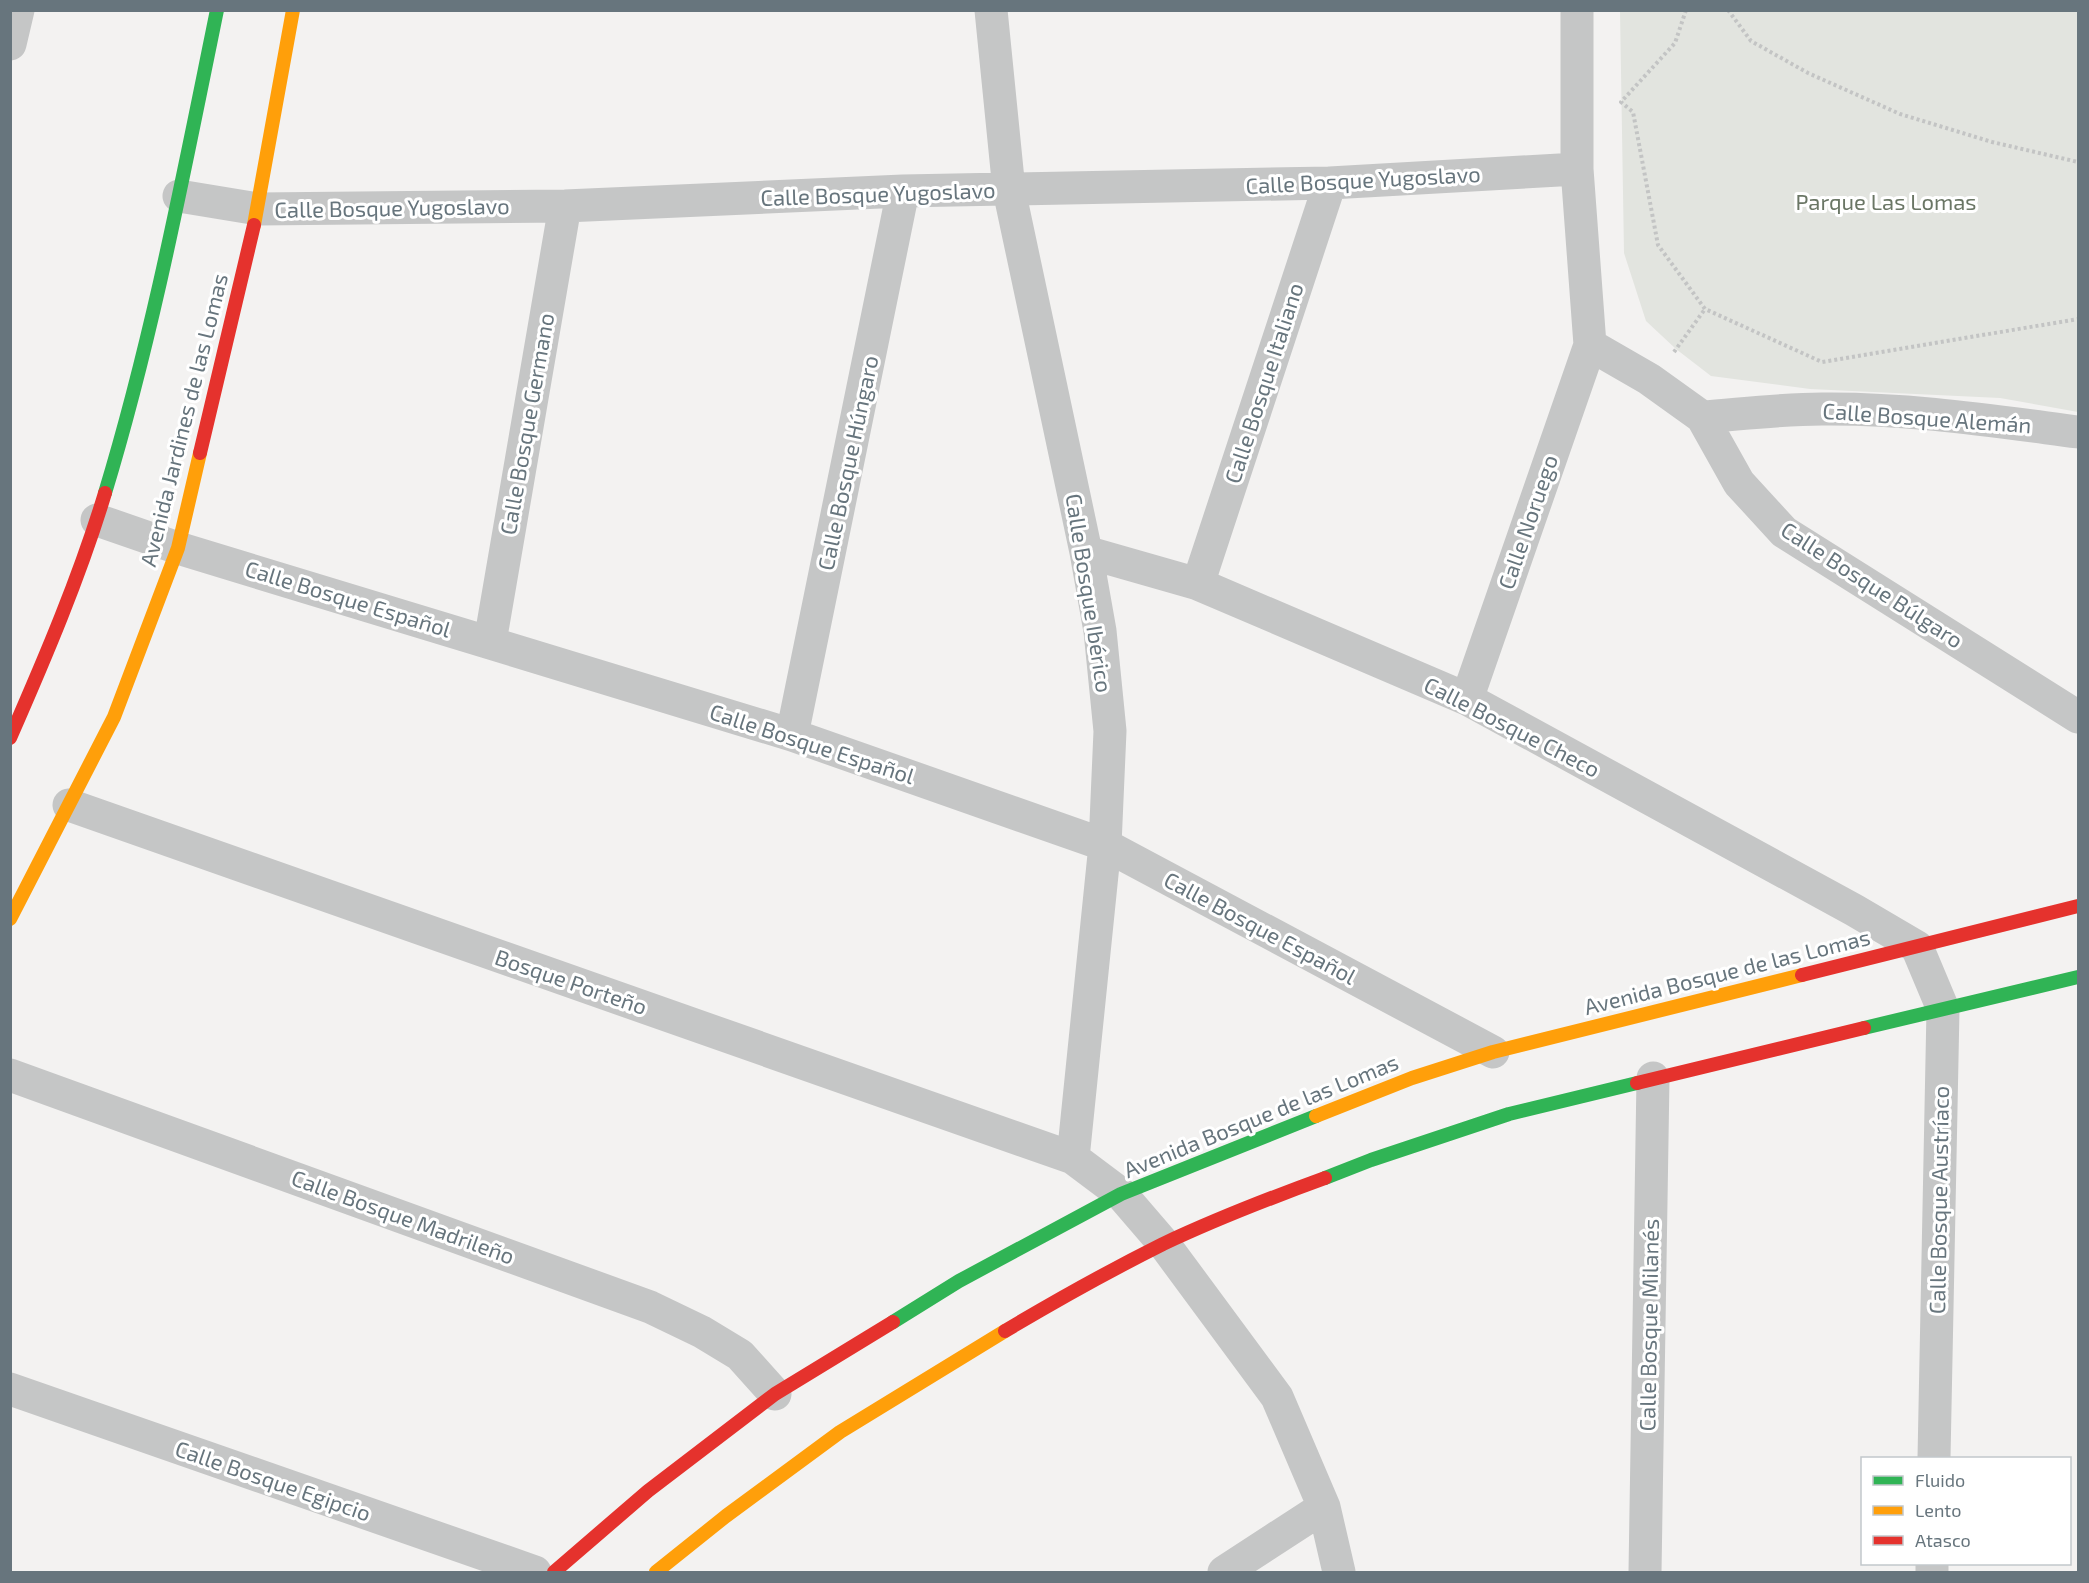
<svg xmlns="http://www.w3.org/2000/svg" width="2089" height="1583" font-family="'Exo 2',sans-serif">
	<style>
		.green { fill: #e2e4df }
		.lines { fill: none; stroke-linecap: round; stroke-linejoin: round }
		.path { stroke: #c3c4c4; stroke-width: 4; stroke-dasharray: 3 3; stroke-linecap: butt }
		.street { stroke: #c5c6c6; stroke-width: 33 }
		.fast { stroke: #30b455; stroke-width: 14 }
		.slow { stroke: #ff9f0a; stroke-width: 14 }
		.jam { stroke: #e5322d; stroke-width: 14 }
		.labels { text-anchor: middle; stroke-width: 6; stroke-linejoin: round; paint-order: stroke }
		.street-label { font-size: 22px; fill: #67757d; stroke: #fff }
		.park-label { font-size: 22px; fill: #6a7665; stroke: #fff }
	</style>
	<rect width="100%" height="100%" fill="#f3f2f1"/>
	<path class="green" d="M 1620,11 L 2078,11 L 2078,412 L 2000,398 L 1810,389 L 1711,376 L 1676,349 L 1646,321 L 1624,253 Z"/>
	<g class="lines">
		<path class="path" d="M 1686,10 L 1675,43 L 1621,102 L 1633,112 L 1658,245 L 1705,309 L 1822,362 L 2078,319
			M 1728,10 L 1751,41 L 1808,73 L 1900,114 L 1992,142 L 2078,162
			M 1674,352 L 1705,309"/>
		<path class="street" d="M 991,10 L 1009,190 L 1086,552 L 1100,631 L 1110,731 L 1105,845 L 1073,1158 L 1121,1194 L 1164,1244 L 1277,1397 L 1324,1507 L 1339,1572
			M 1577,10 L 1577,169 L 1590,345 L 1649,379 L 1702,417 L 1739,483 L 1784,532 L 2078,717
			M 10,44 L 18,10
			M 179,196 L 258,209 L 565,206 L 903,191 L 1330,183 L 1577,169
			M 1702,417 C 1742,414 1782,409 1822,409 C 1908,408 1993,421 2078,432
			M 97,520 L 178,548 L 792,735 L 1105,845 L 1493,1052
			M 1086,552 L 1198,584 L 1467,699 L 1854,910 L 1917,947 L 1943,1009 L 1934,1458
			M 1198,584 L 1330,183
			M 490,642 L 565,206
			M 1467,699 L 1590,345
			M 792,735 L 903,191
			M 69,805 L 1073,1158
			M 10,1075 L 650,1307 L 702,1332 L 740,1355 L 775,1394
			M 10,1389 L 535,1572
			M 1224,1572 L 1324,1507
			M 1645,1572 L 1653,1078
			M 1932,1572 L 1932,1564"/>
		<path class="fast" d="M 105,493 C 153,335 184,171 217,10
			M 1864,1028 L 2078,977
			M 1325,1178 L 1371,1160 L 1509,1114 L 1637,1083
			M 893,1322 L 959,1281 L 1121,1194 L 1316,1116"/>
		<path class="slow" d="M 254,225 L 293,10
			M 10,919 L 114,717 L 178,548 L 200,453
			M 1316,1116 L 1412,1078 L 1493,1052 L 1802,975
			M 656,1572 L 726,1516 L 840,1432 L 1005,1331"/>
		<path class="jam" d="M 200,453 L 254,225
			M 10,738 C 45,658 80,576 105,493
			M 1802,975 L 2078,906
			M 1637,1083 L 1864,1028
			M 1005,1331 C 1057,1300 1109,1271 1163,1244 C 1216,1219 1270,1198 1325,1178
			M 554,1572 L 648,1491 L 775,1394 L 893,1322"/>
	</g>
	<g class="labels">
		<g class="street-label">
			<text transform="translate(1363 180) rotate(-3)" y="8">Calle Bosque Yugoslavo</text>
			<text transform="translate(878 194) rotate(-2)" y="8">Calle Bosque Yugoslavo</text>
			<text transform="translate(392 208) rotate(-1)" y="8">Calle Bosque Yugoslavo</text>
			<text transform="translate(1264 383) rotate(-72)" y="8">Calle Bosque Italiano</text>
			<text transform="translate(1927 418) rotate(4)" y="8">Calle Bosque Alemán</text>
			<text transform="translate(184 420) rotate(-76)" y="8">Avenida Jardines de las Lomas</text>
			<text transform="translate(527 424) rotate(-80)" y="8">Calle Bosque Germano</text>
			<text transform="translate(848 463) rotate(-78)" y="8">Calle Bosque Húngaro</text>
			<text transform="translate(1528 522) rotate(-71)" y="8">Calle Noruego</text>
			<text transform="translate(1872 585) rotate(33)" y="8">Calle Bosque Búlgaro</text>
			<text transform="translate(1089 593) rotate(81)" y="8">Calle Bosque Ibérico</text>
			<text transform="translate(348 599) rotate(17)" y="8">Calle Bosque Español</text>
			<text transform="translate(1512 727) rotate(27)" y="8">Calle Bosque Checo</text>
			<text transform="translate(812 744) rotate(18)" y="8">Calle Bosque Español</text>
			<text transform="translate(1260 928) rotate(28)" y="8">Calle Bosque Español</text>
			<text transform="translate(1727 972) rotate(-14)" y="8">Avenida Bosque de las Lomas</text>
			<text transform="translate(571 982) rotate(19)" y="8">Bosque Porteño</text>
			<text transform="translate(1261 1116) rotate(-22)" y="8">Avenida Bosque de las Lomas</text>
			<text transform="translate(1939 1200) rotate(-89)" y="8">Calle Bosque Austríaco</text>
			<text transform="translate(403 1217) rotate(20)" y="8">Calle Bosque Madrileño</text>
			<text transform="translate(1649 1325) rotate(-89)" y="8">Calle Bosque Milanés</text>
			<text transform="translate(273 1481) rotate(19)" y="8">Calle Bosque Egipcio</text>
		</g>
		<g class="park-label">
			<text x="1886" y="210">Parque Las Lomas</text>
		</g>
	</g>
	<rect width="2089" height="1583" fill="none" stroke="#67757d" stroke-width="24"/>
	<rect x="1861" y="1457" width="210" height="108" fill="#ffffff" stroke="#c2c8cb" stroke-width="1.5"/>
	<rect x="1873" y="1476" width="30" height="9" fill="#30b455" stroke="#c2c8cb" stroke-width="1.5"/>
	<text x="1915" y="1487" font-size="18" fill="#67757d">Fluido</text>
	<rect x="1873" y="1506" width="30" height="9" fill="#ff9f0a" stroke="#c2c8cb" stroke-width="1.5"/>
	<text x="1915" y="1517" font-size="18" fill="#67757d">Lento</text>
	<rect x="1873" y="1536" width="30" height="9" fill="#e5322d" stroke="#c2c8cb" stroke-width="1.5"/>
	<text x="1915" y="1547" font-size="18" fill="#67757d">Atasco</text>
</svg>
